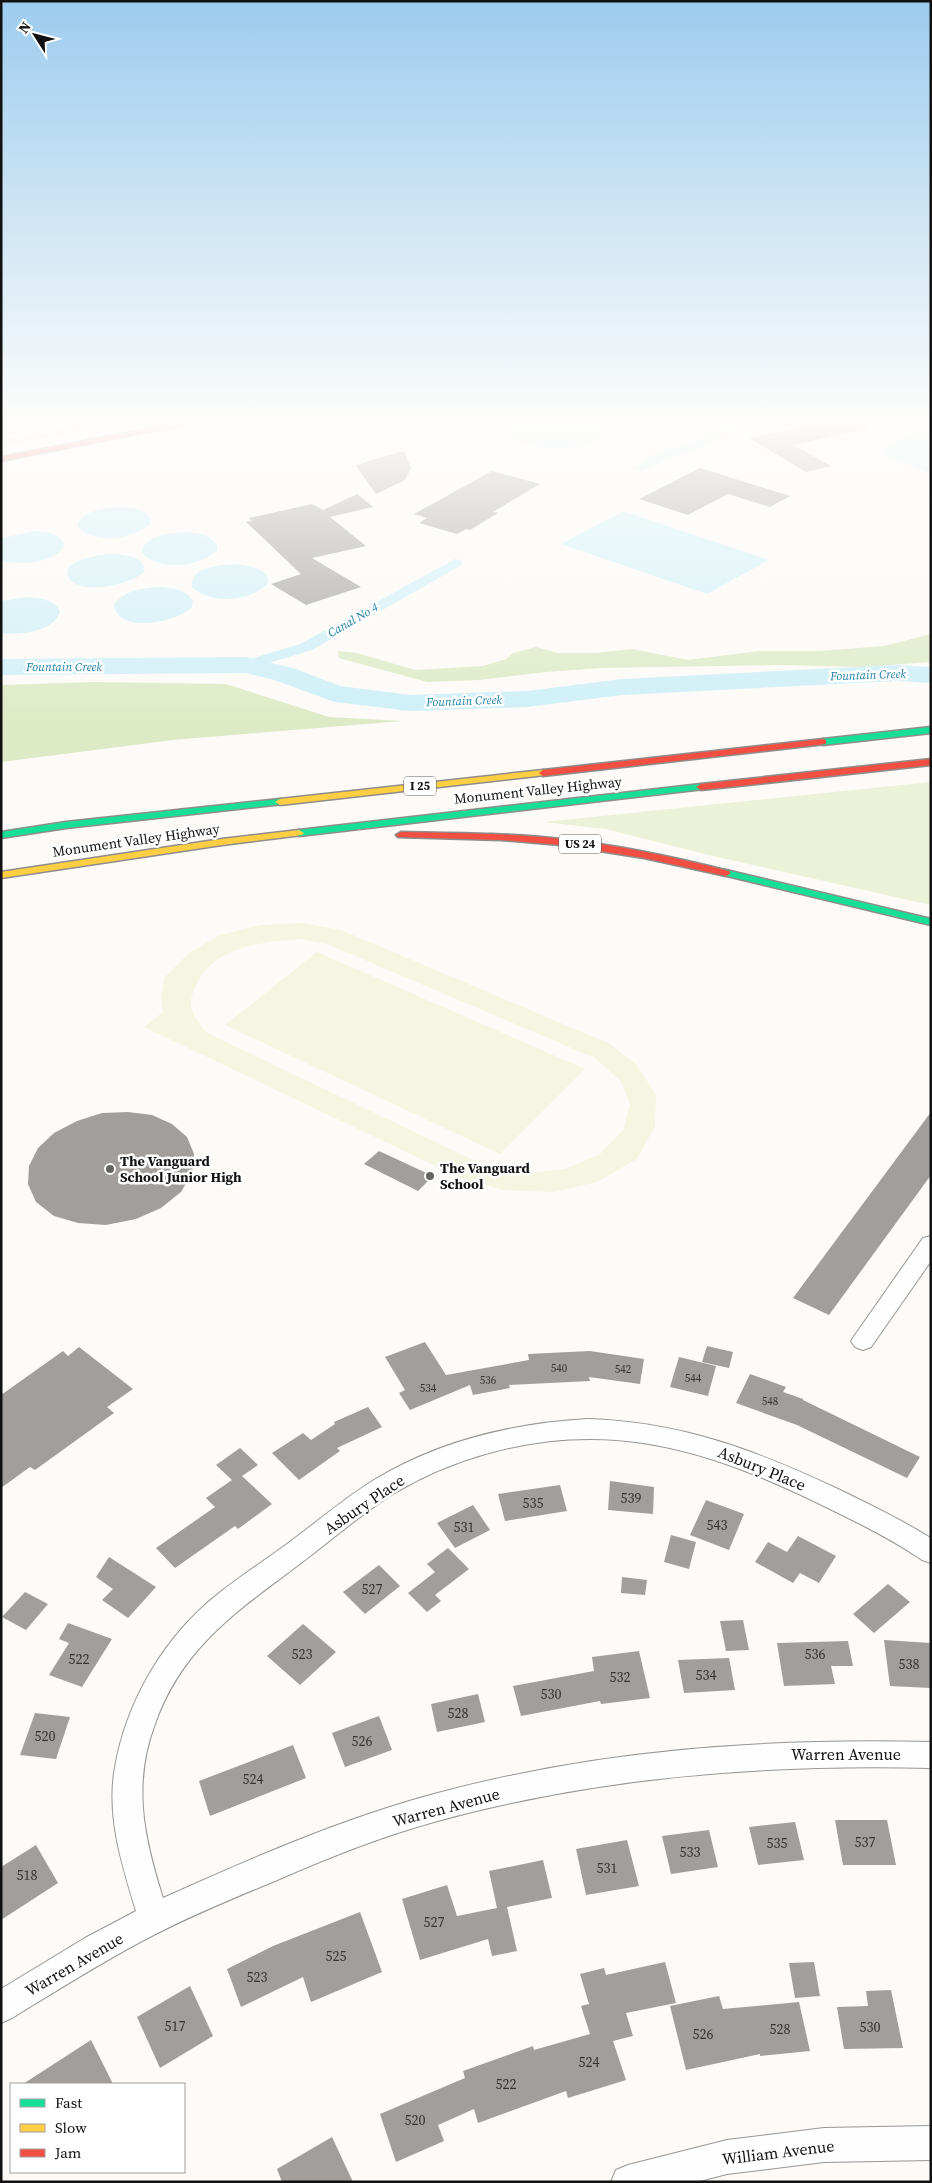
<svg xmlns="http://www.w3.org/2000/svg" width="932" height="2183" font-family="'Source Serif 4',serif">
	<style>
		.green { fill: #ebf2d7 }
		.forest { fill: #ddeac5 }
		.pitch { fill: #f4f6e1; fill-rule: evenodd }
		.water { fill: #cdeff7 }
		.lines { fill: none; stroke-linecap: round; stroke-linejoin: round }
		.canal { fill: #cdeff7; fill-rule: evenodd }
		.river { fill: #cdeff7; fill-rule: evenodd }
		.building { fill: #a19e9c }
		.street-casing { stroke: #979695; stroke-width: 2 }
		.fast-casing { stroke: #8e8d8b; stroke-width: 3 }
		.slow-casing { stroke: #8e8d8b; stroke-width: 3 }
		.jam-casing { stroke: #8e8d8b; stroke-width: 3 }
		.street { fill: #fffefe; fill-rule: evenodd }
		.fast { fill: #16e098; fill-rule: evenodd }
		.slow { fill: #ffcf43; fill-rule: evenodd }
		.jam { fill: #f24e42; fill-rule: evenodd }
		.rail-casing { stroke: #d9c6ca; stroke-width: 4 }
		.rail { stroke: #fff; stroke-width: 2.5; stroke-dasharray: 8; stroke-linecap: butt }
		.poi-dot { fill: #646362; stroke: #fff; stroke-width: 2 }
		.labels { text-anchor: middle; stroke-width: 5; stroke-linejoin: round; paint-order: stroke }
		.number-label { font-size: 11px; fill: #353434 }
		.far-water-label { font-size: 12px; font-style: italic; fill: #187fa5; stroke: #fff }
		.shield { fill: #fff; stroke: #585858; stroke-width: 1 }
		.shield-label { font-size: 12px; font-weight: bold; fill: #111 }
		.street-label { font-size: 14px; fill: #111; stroke: #fff }
		.poi-label { font-size: 14px; font-weight: bold; fill: #111; stroke: #fff; text-anchor: start }
		.near-number-label { font-size: 14px; fill: #353434 }
		.near-street-label { font-size: 16px; fill: #111; stroke: #fff }
	</style>
	<rect width="100%" height="100%" fill="#fdfaf7"/>
	<path class="green" d="M 931,782 L 931,905 L 709,855 L 606,829 L 544,822 Z"/>
	<path class="forest" d="M 931,634 L 931,662 L 863,667 L 779,665 L 602,668 L 546,672 L 479,680 L 427,682 L 339,658 L 338,651 L 357,653 L 415,670 L 483,666 L 506,659 L 513,653 L 536,647 L 558,653 L 596,653 L 632,649 L 688,660 L 759,651 L 820,651 L 884,646 Z
		M 94,682 L 226,684 L 329,717 L 402,721 L 173,740 L 1,762 L 1,685 Z"/>
	<path class="pitch" d="M 303,923 L 341,930 L 610,1044 L 636,1064 L 656,1095 L 655,1126 L 637,1159 L 597,1182 L 554,1192 L 504,1190 L 461,1178 L 144,1027 L 163,1012 L 161,997 L 165,977 L 189,953 L 220,935 L 261,925 ZM 300,939 L 327,944 L 595,1058 L 621,1081 L 630,1104 L 623,1130 L 599,1155 L 565,1169 L 529,1173 L 490,1168 L 207,1033 C 193,1016 185,1008 196,985 C 214,946 262,942 300,939 Z
		M 317,952 L 585,1069 L 500,1154 L 225,1025 Z"/>
	<path class="water" d="M 517,421 L 594,421 L 603,429 L 603,434 C 586,453 523,455 510,431 L 512,425 Z
		M 931,429 L 931,474 L 883,454 L 882,450 C 897,441 914,431 931,429 Z
		M 121,507 C 132,508 144,508 151,519 L 150,524 C 134,539 95,545 78,527 L 78,523 C 87,509 106,508 121,507 Z
		M 623,511 L 769,560 L 707,594 L 561,544 Z
		M 35,531 C 46,532 59,533 64,544 L 63,549 C 47,564 22,565 1,561 L 1,538 Z
		M 186,532 C 198,533 210,534 217,545 L 217,550 C 200,567 161,571 143,554 L 142,549 C 151,534 170,533 186,532 Z
		M 113,554 C 125,555 147,556 144,572 C 131,585 76,597 68,576 C 62,559 104,554 113,554 Z
		M 235,564 C 247,566 269,567 268,583 C 251,602 210,605 192,587 C 189,567 221,565 235,564 Z
		M 160,587 C 173,588 186,589 193,601 L 192,607 C 179,622 117,635 114,605 C 124,590 143,588 160,587 Z
		M 28,597 C 40,598 54,599 60,611 C 55,632 20,635 1,633 L 1,601 Z"/>
	<g class="lines">
		<path class="canal" d="M 730,423 L 736,427 L 735,430 L 699,449 L 662,461 L 641,472 L 634,468 L 652,455 L 689,443 Z
			M 455,559 L 460,560 L 462,563 L 460,566 L 312,650 L 246,670 L 240,668 L 238,665 L 240,662 L 300,644 Z"/>
		<path class="river" d="M 246,657 L 293,668 L 340,686 L 410,695 L 527,691 L 622,679 L 897,665 L 931,667 L 931,683 L 897,681 L 622,695 L 527,707 L 410,711 L 335,702 L 274,680 L 246,673 L 1,675 L 1,659 Z"/>
	</g>
	<path class="building" d="M 827,421 L 867,421 L 868,428 L 794,445 L 831,466 L 806,472 L 749,438 Z
		M 404,451 L 411,468 L 405,480 L 376,494 L 356,466 L 368,461 Z
		M 700,468 L 790,496 L 770,507 L 728,494 L 688,515 L 639,499 Z
		M 492,471 L 540,484 L 493,512 L 498,513 L 470,530 L 466,529 L 457,534 L 419,523 L 427,518 L 414,514 Z
		M 357,494 L 373,507 L 330,517 L 366,546 L 312,558 L 361,587 L 306,605 L 271,584 L 301,574 L 246,522 L 252,521 L 249,518 L 312,504 L 323,510 Z
		M 128,1112 L 152,1115 L 172,1124 L 187,1137 L 194,1154 L 192,1173 L 181,1192 L 161,1208 L 136,1219 L 106,1225 L 78,1223 L 54,1216 L 36,1202 L 28,1184 L 29,1166 L 38,1148 L 54,1133 L 77,1121 L 102,1113 Z
		M 931,1112 L 931,1175 L 829,1315 L 793,1298 Z
		M 379,1151 L 433,1176 L 418,1191 L 364,1164 Z
		M 425,1342 L 446,1375 L 529,1360 L 528,1354 L 590,1351 L 644,1359 L 640,1384 L 589,1377 L 590,1381 L 509,1385 L 510,1388 L 473,1395 L 470,1385 L 410,1410 L 399,1393 L 405,1390 L 385,1357 Z
		M 707,1346 L 733,1352 L 729,1368 L 702,1362 Z
		M 79,1347 L 133,1389 L 107,1407 L 114,1413 L 35,1470 L 30,1467 L 1,1488 L 1,1395 L 63,1351 L 68,1356 Z
		M 679,1357 L 716,1366 L 708,1396 L 670,1387 Z
		M 750,1374 L 786,1387 L 783,1392 L 803,1399 L 803,1400 L 920,1457 L 907,1478 L 797,1425 L 736,1403 Z
		M 368,1407 L 382,1427 L 337,1448 L 340,1451 L 299,1480 L 272,1453 L 303,1433 L 311,1440 L 335,1424 L 334,1422 Z
		M 240,1448 L 258,1465 L 242,1476 L 272,1504 L 238,1529 L 235,1526 L 175,1568 L 156,1548 L 215,1507 L 206,1498 L 232,1480 L 216,1465 Z
		M 610,1481 L 654,1487 L 653,1514 L 608,1510 Z
		M 560,1485 L 567,1511 L 505,1521 L 498,1494 Z
		M 706,1500 L 744,1514 L 729,1550 L 690,1535 Z
		M 473,1505 L 490,1530 L 455,1548 L 437,1523 Z
		M 671,1535 L 696,1542 L 689,1569 L 664,1562 Z
		M 798,1536 L 836,1556 L 819,1583 L 800,1573 L 793,1583 L 755,1562 L 768,1542 L 787,1552 Z
		M 448,1548 L 469,1569 L 435,1595 L 441,1601 L 427,1612 L 408,1593 L 435,1572 L 427,1564 Z
		M 109,1557 L 156,1587 L 128,1618 L 102,1600 L 113,1589 L 96,1577 Z
		M 379,1565 L 400,1586 L 365,1614 L 343,1592 Z
		M 622,1577 L 647,1580 L 645,1595 L 621,1593 Z
		M 888,1584 L 910,1602 L 874,1633 L 853,1614 Z
		M 25,1592 L 48,1604 L 26,1630 L 2,1617 Z
		M 743,1620 L 749,1650 L 726,1651 L 720,1621 Z
		M 68,1623 L 112,1639 L 82,1687 L 49,1675 L 69,1643 L 59,1639 Z
		M 303,1624 L 336,1652 L 300,1685 L 267,1656 Z
		M 884,1640 L 931,1643 L 931,1688 L 890,1686 Z
		M 848,1641 L 853,1666 L 831,1666 L 835,1684 L 784,1686 L 777,1643 Z
		M 639,1651 L 650,1698 L 601,1704 L 600,1701 L 521,1716 L 513,1686 L 594,1671 L 592,1657 Z
		M 729,1658 L 735,1690 L 684,1693 L 678,1660 Z
		M 478,1694 L 485,1722 L 437,1732 L 431,1704 Z
		M 35,1713 L 70,1717 L 56,1759 L 20,1755 Z
		M 379,1716 L 392,1750 L 345,1767 L 332,1733 Z
		M 293,1745 L 306,1778 L 210,1816 L 199,1781 Z
		M 835,1820 L 887,1820 L 896,1865 L 843,1865 Z
		M 795,1822 L 804,1860 L 758,1865 L 749,1827 Z
		M 709,1830 L 718,1867 L 671,1874 L 662,1836 Z
		M 627,1840 L 639,1886 L 586,1895 L 576,1849 Z
		M 36,1845 L 58,1883 L 1,1920 L 1,1867 Z
		M 543,1860 L 552,1898 L 507,1907 L 517,1951 L 492,1956 L 488,1939 L 420,1960 L 402,1899 L 447,1885 L 457,1916 L 497,1908 L 489,1871 Z
		M 360,1912 L 382,1972 L 311,2002 L 303,1977 L 241,2007 L 227,1969 L 273,1946 Z
		M 665,1962 L 676,2003 L 626,2013 L 633,2036 L 613,2041 L 626,2080 L 568,2098 L 566,2091 L 478,2123 L 474,2109 L 438,2125 L 444,2141 L 396,2162 L 380,2114 L 465,2078 L 463,2071 L 533,2046 L 534,2050 L 590,2034 L 581,2006 L 589,2004 L 580,1974 L 604,1968 L 606,1975 Z
		M 814,1962 L 820,1996 L 795,1998 L 789,1963 Z
		M 190,1986 L 213,2036 L 160,2068 L 137,2017 Z
		M 891,1990 L 903,2048 L 844,2049 L 837,2007 L 868,2006 L 866,1991 Z
		M 719,1996 L 723,2009 L 799,2002 L 810,2051 L 760,2056 L 760,2054 L 686,2070 L 670,2006 Z
		M 91,2040 L 113,2084 L 23,2084 Z
		M 332,2137 L 353,2182 L 282,2182 L 277,2169 Z"/>
	<g class="lines">
		<defs>
			<path id="street" d="M 931,1236 L 931,1261 L 871,1347 L 863,1350 L 855,1347 L 851,1341 L 855,1335 L 923,1238 Z
				M 588,1419 C 681,1422 755,1450 838,1489 C 869,1504 900,1519 929,1537 L 931,1538 L 931,1563 L 922,1560 C 893,1540 863,1525 832,1510 C 755,1472 677,1439 590,1439 C 522,1439 451,1459 393,1494 C 358,1516 327,1544 293,1569 C 234,1613 181,1650 155,1724 C 132,1785 144,1838 163,1898 C 250,1859 341,1819 434,1794 C 596,1750 763,1738 931,1742 L 931,1768 C 763,1764 597,1777 434,1822 C 380,1837 327,1858 275,1881 C 231,1899 188,1917 146,1939 C 100,1963 56,1991 12,2018 L 1,2023 L 1,1989 L 85,1938 L 136,1911 C 122,1865 106,1816 115,1767 C 126,1705 159,1646 206,1604 C 231,1582 260,1564 287,1544 C 316,1523 343,1499 374,1480 C 438,1441 514,1423 588,1419 Z
				M 931,2126 L 931,2160 L 824,2162 L 727,2174 L 696,2182 L 611,2182 L 616,2170 L 628,2165 L 727,2140 L 824,2128 Z"/>
			<path id="fast" d="M 931,727 L 931,733 L 823,745 L 819,742 L 823,739 Z
				M 701,784 L 706,787 L 704,789 L 299,836 L 294,833 L 299,830 Z
				M 280,799 L 283,800 L 283,804 L 66,828 L 1,838 L 1,832 L 66,822 Z
				M 726,870 L 931,919 L 931,925 L 723,875 L 721,873 L 723,871 Z"/>
			<path id="slow" d="M 543,770 L 547,773 L 546,775 L 280,805 L 275,802 L 280,799 Z
				M 299,830 L 304,833 L 302,835 L 222,845 L 1,878 L 1,872 L 222,839 Z"/>
			<path id="jam" d="M 189,421 L 204,421 L 1,461 L 1,457 Z
				M 823,739 L 826,740 L 826,744 L 543,776 L 539,773 L 543,770 Z
				M 931,759 L 931,765 L 701,790 L 696,787 L 701,784 Z
				M 401,832 C 454,833 508,833 561,839 C 618,845 674,857 729,871 L 731,873 L 726,876 L 644,858 L 561,845 L 501,840 L 398,837 L 396,835 Z"/>
		</defs>
		<use href="#street" class="street-casing"/>
		<use href="#fast" class="fast-casing"/>
		<use href="#slow" class="slow-casing"/>
		<use href="#jam" class="jam-casing"/>
		<use href="#street" class="street"/>
		<use href="#fast" class="fast"/>
		<use href="#slow" class="slow"/>
		<use href="#jam" class="jam"/>
		<defs>
			<path id="rail" d="M 1,443 L 117,421"/>
		</defs>
		<use href="#rail" class="rail-casing"/>
		<use href="#rail" class="rail"/>
	</g>
	<linearGradient id="sky" x2="0" y2="1"><stop stop-color="#9dccee"/><stop offset="0.58" stop-color="#fefdfb"/><stop offset="1" stop-color="#fefdfb" stop-opacity="0"/></linearGradient>
	<rect width="932" height="727" fill="url(#sky)"/>
	<g class="poi-dot">
		<circle cx="110" cy="1169" r="5"/>
		<circle cx="430" cy="1176" r="5"/>
	</g>
	<g class="labels">
		<g class="number-label">
			<text x="559" y="1372">540</text>
			<text x="623" y="1373">542</text>
			<text x="693" y="1382">544</text>
			<text x="488" y="1384">536</text>
			<text x="428" y="1392">534</text>
			<text x="770" y="1405">548</text>
		</g>
		<g class="far-water-label">
			<text transform="translate(353 620) rotate(-30)" y="4">Canal No 4</text>
			<text x="64" y="671">Fountain Creek</text>
			<text transform="translate(868 675) rotate(-2)" y="4">Fountain Creek</text>
			<text transform="translate(464 701) rotate(-2)" y="4">Fountain Creek</text>
		</g>
		<g class="shield">
			<rect x="404" y="776.5" width="32" height="19" rx="4"/>
			<rect x="559" y="834.5" width="42" height="19" rx="4"/>
		</g>
		<g class="shield-label">
			<text x="420" y="790">I 25</text>
			<text x="580" y="848">US 24</text>
		</g>
		<g class="street-label">
			<text transform="translate(538 790) rotate(-6)" y="5">Monument Valley Highway</text>
			<text transform="translate(136 840) rotate(-8)" y="5">Monument Valley Highway</text>
		</g>
		<g class="poi-label">
			<text x="120" y="1166">The Vanguard<tspan x="120" dy="16">School Junior High</tspan></text>
			<text x="440" y="1173">The Vanguard<tspan x="440" dy="16">School</tspan></text>
		</g>
		<g class="near-number-label">
			<text x="631" y="1503">539</text>
			<text x="533" y="1508">535</text>
			<text x="717" y="1530">543</text>
			<text x="464" y="1532">531</text>
			<text x="372" y="1594">527</text>
			<text x="302" y="1659">523</text>
			<text x="815" y="1659">536</text>
			<text x="79" y="1664">522</text>
			<text x="909" y="1669">538</text>
			<text x="706" y="1680">534</text>
			<text x="620" y="1682">532</text>
			<text x="551" y="1699">530</text>
			<text x="458" y="1718">528</text>
			<text x="45" y="1741">520</text>
			<text x="362" y="1746">526</text>
			<text x="253" y="1784">524</text>
			<text x="865" y="1847">537</text>
			<text x="777" y="1848">535</text>
			<text x="690" y="1857">533</text>
			<text x="607" y="1873">531</text>
			<text x="27" y="1880">518</text>
			<text x="434" y="1927">527</text>
			<text x="336" y="1961">525</text>
			<text x="257" y="1982">523</text>
			<text x="175" y="2031">517</text>
			<text x="870" y="2032">530</text>
			<text x="780" y="2034">528</text>
			<text x="703" y="2039">526</text>
			<text x="589" y="2067">524</text>
			<text x="506" y="2089">522</text>
			<text x="415" y="2125">520</text>
		</g>
		<g class="near-street-label">
			<text transform="translate(762 1468) rotate(22)" y="6">Asbury Place</text>
			<text transform="translate(364 1504) rotate(-34)" y="6">Asbury Place</text>
			<text x="846" y="1760">Warren Avenue</text>
			<text transform="translate(446 1807) rotate(-15)" y="6">Warren Avenue</text>
			<text transform="translate(74 1964) rotate(-30)" y="6">Warren Avenue</text>
			<text transform="translate(778 2152) rotate(-7)" y="6">William Avenue</text>
		</g>
	</g>
	<rect width="932" height="2183" fill="none" stroke="#111111" stroke-width="5"/>
	<rect x="10" y="2083" width="175" height="90" fill="#ffffff" stroke="#a0a0a0"/>
	<rect x="20" y="2099" width="25" height="8" fill="#16e098" stroke="#a0a0a0"/>
	<text x="55" y="2108" font-size="15" fill="#111111">Fast</text>
	<rect x="20" y="2124" width="25" height="8" fill="#ffcf43" stroke="#a0a0a0"/>
	<text x="55" y="2133" font-size="15" fill="#111111">Slow</text>
	<rect x="20" y="2149" width="25" height="8" fill="#f24e42" stroke="#a0a0a0"/>
	<text x="55" y="2158" font-size="15" fill="#111111">Jam</text>
	<g transform="translate(35 35) rotate(306)" stroke="#ffffff" stroke-width="4" paint-order="stroke">
	<path d="M0-4L9 19L0 12L-9 19Z" fill="#111111"/>
	<text y="-8" font-size="14" font-weight="bold" text-anchor="middle" fill="#111111">N</text>
	</g>
</svg>
